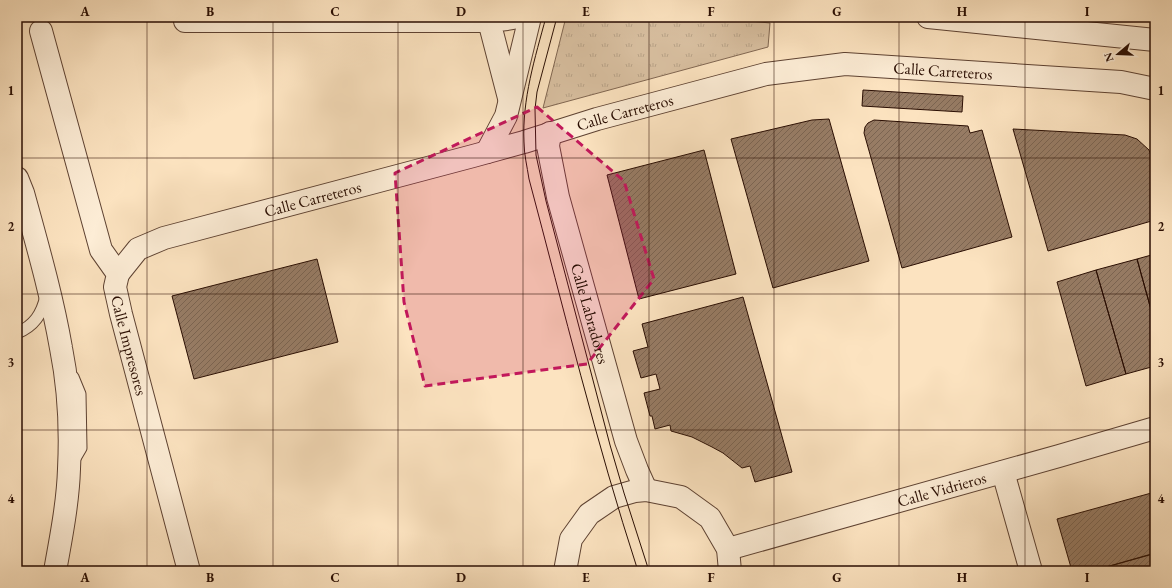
<svg xmlns="http://www.w3.org/2000/svg" width="1172" height="588" font-family="'EB Garamond',serif">
	<style>
		.grass { fill: url(#grass-tufts); stroke: #806651 }
		.building { fill: url(#building-hatch); stroke: #290d02 }
		.lines { fill: none; stroke-linecap: round; stroke-linejoin: round }
		.lane-casing { stroke: #5e4232; stroke-width: 13 }
		.street-casing { stroke: #5e4232; stroke-width: 24 }
		.lane { stroke: #fdedd6; stroke-width: 11 }
		.street { stroke: #fdedd6; stroke-width: 22 }
		.tram { stroke: #290d02; stroke-width: 1 }
		.marked { fill: #c2185b; fill-opacity: 0.2; stroke: #c2185b; stroke-width: 3; stroke-dasharray: 8 5; stroke-linejoin: round }
		.grid { fill: none; stroke: #290d02; stroke-width: 1; stroke-opacity: 0.55 }
		.labels { text-anchor: middle; stroke-width: 3.5; stroke-linejoin: round; paint-order: stroke }
		.street-label { font-size: 16px; fill: #290d02; stroke: #fdedd6 }
		.neatline { fill: none; stroke: #290d02; stroke-width: 1.5 }
		.grid-label { font-size: 13px; text-anchor: middle; font-weight: bold; fill: #290d02 }
	</style>
	<defs>
		<pattern id="grass-tufts" width="24" height="20" patternUnits="userSpaceOnUse"><rect width="24" height="20" fill="#d8bfa0"/><path d="M3 7l-1-3M5 7V3M7 7l1-3M15 17l-1-3M17 17v-4M19 17l1-3" fill="none" stroke="#b9a388"/></pattern>
		<pattern id="building-hatch" width="6" height="6" patternUnits="userSpaceOnUse"><rect width="6" height="6" fill="#977c65"/><path d="M-1 1l2-2M0 6l6-6M5 7l2-2" fill="none" stroke="#7b6451"/></pattern>
	</defs>
	<rect width="100%" height="100%" fill="#fce3c0"/>
	<filter id="stains"><feTurbulence type="fractalNoise" baseFrequency=".005" numOctaves="4"/><feColorMatrix values="0 0 0 0 .2 0 0 0 0 .09 0 0 0 0 .02 0 0 0 .5 -.17"/></filter>
	<radialGradient id="worn" r=".72"><stop offset=".6" stop-color="#630" stop-opacity="0"/><stop offset="1" stop-color="#630" stop-opacity=".3"/></radialGradient>
	<path class="grass" d="M 566,17 L 711,17 L 770,23 L 768,47 L 543,108 Z"/>
	<path class="building" d="M 863,90 L 963,96 L 962,112 L 862,106 Z
		M 829,119 L 869,261 L 773,288 L 731,139 L 812,120 Z
		M 874,120 L 968,126 L 970,133 L 982,130 L 1012,237 L 902,268 L 864,133 L 865,127 L 868,123 Z
		M 1013,129 L 1125,135 L 1137,139 L 1149,150 L 1155,167 L 1155,220 L 1048,251 Z
		M 704,150 L 736,274 L 639,299 L 607,175 Z
		M 1155,254 L 1155,324 L 1137,259 Z
		M 317,259 L 338,342 L 194,379 L 172,296 Z
		M 1137,259 L 1155,324 L 1155,366 L 1126,374 L 1096,270 Z
		M 1096,270 L 1126,374 L 1086,386 L 1057,282 Z
		M 743,297 L 792,472 L 755,482 L 750,466 L 742,468 L 723,453 L 712,447 L 692,437 L 671,431 L 670,425 L 655,429 L 652,416 L 650,416 L 644,393 L 660,389 L 656,374 L 641,378 L 633,351 L 648,347 L 642,324 Z
		M 1155,492 L 1155,553 L 1092,571 L 1072,571 L 1057,519 Z
		M 1153,554 L 1155,561 L 1155,571 L 1092,571 Z"/>
	<g class="lines">
		<defs>
			<path id="lane" d="M 17,333 C 34,326 42,314 46,296
				M 73,377 L 80,394 L 81,448 L 74,460"/>
			<g id="street">
				<path d="M 928,17 L 1155,40"/>
				<path d="M 185,21 L 489,21"/>
				<path id="s1" d="M 41,31 L 101,250 L 118,274 L 115,287 L 121,314 L 189,571"/>
				<path d="M 509,98 L 489,21 L 507,19 L 519,17"/>
				<path id="s2" d="M 550,133 L 548,146 L 558,197 L 626,441 L 637,470 L 646,490"/>
				<path d="M 487,152 L 506,116 L 530,17"/>
				<path d="M 17,178 L 23,193 C 37,244 52,296 61,348 C 69,388 71,429 69,469 C 68,502 61,538 55,571"/>
				<path id="s3" d="M 118,274 L 138,249 L 164,238 L 473,156 L 524,142 L 597,119 L 766,74 L 845,64 L 1121,82 L 1155,89"/>
				<path d="M 1003,472 L 1031,571"/>
				<path id="s4" d="M 728,549 L 1059,456 L 1155,428"/>
				<path d="M 565,571 L 571,539 L 589,514 L 614,497 L 635,491 L 646,490 L 681,497 L 710,518 L 728,549 L 730,571"/>
			</g>
		</defs>
		<use href="#lane" class="lane-casing"/>
		<use href="#street" class="street-casing"/>
		<use href="#lane" class="lane"/>
		<use href="#street" class="street"/>
		<path class="tram" d="M 546,17 C 535,58 522,99 524,142 C 524,154 527,166 529,179 C 564,310 596,442 638,571
			M 557,17 L 537,92 L 535,109 L 536,155 L 546,201 L 610,445 L 624,493 L 649,571"/>
	</g>
	<path class="marked" d="M 537,107 L 624,181 L 654,279 L 587,364 L 425,386 L 404,302 L 395,173 Z"/>
	<path class="grid" d="M 147,17 L 147,571M 273,17 L 273,571M 398,17 L 398,571M 523,17 L 523,571M 649,17 L 649,571M 774,17 L 774,571M 899,17 L 899,571M 1025,17 L 1025,571M 17,158 L 1155,158M 17,294 L 1155,294M 17,430 L 1155,430"/>
	<g class="labels">
		<g class="street-label">
			<text dy="6" stroke="none"><textPath href="#s3" startOffset="862">Calle Carreteros</textPath></text>
			<text dy="6" stroke="none"><textPath href="#s3" startOffset="538">Calle Carreteros</textPath></text>
			<text dy="6" stroke="none"><textPath href="#s3" startOffset="214">Calle Carreteros</textPath></text>
			<text dy="6" stroke="none"><textPath href="#s2" startOffset="186">Calle Labradores</textPath></text>
			<text dy="6" stroke="none"><textPath href="#s1" startOffset="330">Calle Impresores</textPath></text>
			<text dy="6" stroke="none"><textPath href="#s4" startOffset="222">Calle Vidrieros</textPath></text>
		</g>
	</g>
	<rect width="1172" height="588" fill="none" stroke="#fce3c0" stroke-width="44"/>
	<g transform="translate(1118 54) rotate(251)" stroke="#fdedd6" stroke-width="3" paint-order="stroke">
	<path d="M0-3L7 15L0 10L-7 15Z" fill="#290d02"/>
	<text y="-6" font-size="11" font-weight="bold" text-anchor="middle" fill="#290d02">N</text>
	</g>
	<rect x="22" y="22" width="1128" height="544" class="neatline"/>
	<g class="grid-label">
		<text x="85" y="16">A</text>
		<text x="210" y="16">B</text>
		<text x="335" y="16">C</text>
		<text x="461" y="16">D</text>
		<text x="586" y="16">E</text>
		<text x="711" y="16">F</text>
		<text x="837" y="16">G</text>
		<text x="962" y="16">H</text>
		<text x="1087" y="16">I</text>
		<text x="11" y="95">1</text>
		<text x="1161" y="95">1</text>
		<text x="11" y="231">2</text>
		<text x="1161" y="231">2</text>
		<text x="11" y="367">3</text>
		<text x="1161" y="367">3</text>
		<text x="11" y="503">4</text>
		<text x="1161" y="503">4</text>
		<text x="85" y="582">A</text>
		<text x="210" y="582">B</text>
		<text x="335" y="582">C</text>
		<text x="461" y="582">D</text>
		<text x="586" y="582">E</text>
		<text x="711" y="582">F</text>
		<text x="837" y="582">G</text>
		<text x="962" y="582">H</text>
		<text x="1087" y="582">I</text>
	</g>
	<rect width="100%" height="100%" filter="url(#stains)"/>
	<rect width="100%" height="100%" fill="url(#worn)"/>
</svg>
